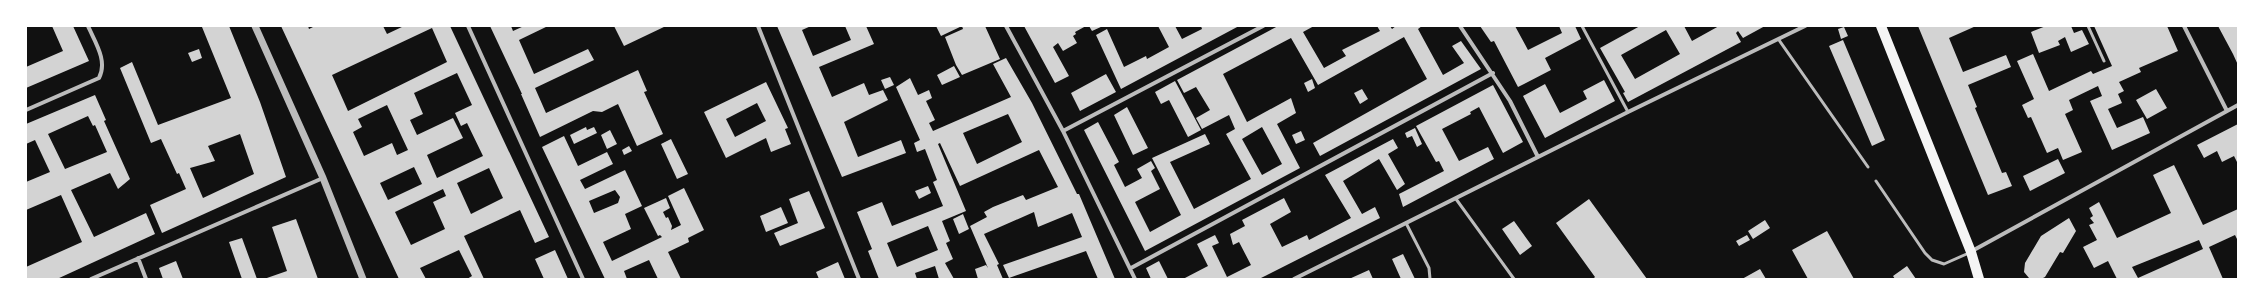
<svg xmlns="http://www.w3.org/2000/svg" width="2264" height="305" font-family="Lato,sans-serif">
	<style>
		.building { fill: #d3d3d3; fill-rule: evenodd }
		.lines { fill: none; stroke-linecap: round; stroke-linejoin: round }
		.service { stroke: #bcbcbc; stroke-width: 3 }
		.minor { stroke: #bcbcbc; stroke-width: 4 }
		.tertiary { stroke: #bcbcbc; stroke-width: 7 }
		.primary { stroke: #f5f5f5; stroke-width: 10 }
	</style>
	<rect width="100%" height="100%" fill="#111"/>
	<path class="building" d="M 52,26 L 73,26 L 89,61 L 26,88 L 26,67 L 63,51 Z
		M 205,26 L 229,26 L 260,102 L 286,177 L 162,233 L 150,205 L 186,189 L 179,173 L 177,174 L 161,139 L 151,143 L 120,68 L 132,62 L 158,125 L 231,98 L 202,27 ZM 240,134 L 254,174 L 203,198 L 190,168 L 215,161 L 208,146 Z
		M 281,26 L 308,26 L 309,29 L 315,26 L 383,26 L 387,34 L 404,26 L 450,26 L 549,237 L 535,243 L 520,210 L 464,236 L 484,279 L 467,279 L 472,276 L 459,250 L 420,268 L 426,279 L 399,279 ZM 432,28 L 447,62 L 348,111 L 332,75 ZM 457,73 L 472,105 L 455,113 L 461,126 L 467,123 L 483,156 L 437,178 L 427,155 L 463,138 L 453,118 L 417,135 L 410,120 L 423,114 L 414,93 ZM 387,105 L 408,150 L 397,155 L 392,143 L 364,156 L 353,132 L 362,127 L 358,119 ZM 414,167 L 422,184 L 388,200 L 380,183 ZM 489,168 L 503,198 L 471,214 L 457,183 ZM 443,189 L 446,196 L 433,202 L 445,229 L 411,245 L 395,212 Z
		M 490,26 L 511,26 L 513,31 L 524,26 L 548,26 L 519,40 L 534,74 L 588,49 L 594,60 L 535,88 L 546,113 L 638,70 L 647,91 L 644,92 L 663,134 L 637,146 L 618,104 L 602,112 L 593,111 L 540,137 L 521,94 L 522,94 Z
		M 614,26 L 666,26 L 624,46 Z
		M 777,26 L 811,26 L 802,30 L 813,56 L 851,40 L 845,26 L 866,26 L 874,44 L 819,67 L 832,97 L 864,83 L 869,95 L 883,90 L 888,100 L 844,122 L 858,157 L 901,140 L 906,153 L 842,177 Z
		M 936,26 L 985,26 L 1000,59 L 962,75 L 956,65 L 945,37 L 963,29 L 962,26 L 941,36 Z
		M 1024,26 L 1086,26 L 1075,32 L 1076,34 L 1073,36 L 1077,43 L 1063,51 L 1058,43 L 1053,47 L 1069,76 L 1055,83 Z
		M 1089,26 L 1103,26 L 1092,31 Z
		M 1158,26 L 1175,26 L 1182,39 L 1202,29 L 1201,26 L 1239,26 L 1121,89 L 1096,35 L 1107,29 L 1124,67 L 1146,56 L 1147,59 L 1169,47 Z
		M 1278,26 L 1314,26 L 1303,32 L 1324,68 L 1346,56 L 1342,50 L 1380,31 L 1377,26 L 1390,26 L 1392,29 L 1396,26 L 1422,26 L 1418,29 L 1443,75 L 1464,63 L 1452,46 L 1461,41 L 1481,69 L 1320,156 L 1313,143 L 1427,79 L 1404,37 L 1318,85 L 1291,38 L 1223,74 L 1247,122 L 1291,98 L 1296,113 L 1277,124 L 1300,168 L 1145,251 L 1084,130 L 1098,122 L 1119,162 L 1114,165 L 1125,187 L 1142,178 L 1137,169 L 1151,161 L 1155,168 L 1151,171 L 1160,189 L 1135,202 L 1150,232 L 1181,215 L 1152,158 L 1205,134 L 1210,144 L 1170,162 L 1194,209 L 1251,179 L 1226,134 L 1235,129 L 1229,115 L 1202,129 L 1196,118 L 1210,110 L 1196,87 L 1184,93 L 1177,80 ZM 1262,127 L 1282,164 L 1262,175 L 1242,139 Z
		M 1480,26 L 1515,26 L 1528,50 L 1562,33 L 1559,26 L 1575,26 L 1581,39 L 1545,58 L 1551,70 L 1518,87 L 1494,41 L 1491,42 Z
		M 1640,26 L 1684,26 L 1692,41 L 1719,26 L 1765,26 L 1743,38 L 1738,31 L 1736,33 L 1741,42 L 1628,102 L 1623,93 L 1625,92 L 1600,48 ZM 1666,30 L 1680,54 L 1635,79 L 1621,55 Z
		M 1918,26 L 1976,26 L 1949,38 L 1963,72 L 2006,55 L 2011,67 L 1968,85 L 1977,107 L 1975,108 L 2002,173 L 2006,172 L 2012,186 L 1988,195 Z
		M 2046,26 L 2071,26 L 2074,33 L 2082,30 L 2089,44 L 2071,52 L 2065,37 L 2058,41 L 2060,45 L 2039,53 L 2031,32 Z
		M 2094,26 L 2167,26 L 2178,51 L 2139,68 L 2141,72 L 2119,82 L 2124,91 L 2118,94 L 2122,103 L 2108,109 L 2117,128 L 2143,117 L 2150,133 L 2112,150 L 2090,101 L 2102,96 L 2098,86 L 2069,100 L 2073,110 L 2065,114 L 2082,152 L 2063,160 L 2058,148 L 2047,153 L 2031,117 L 2028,118 L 2022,105 L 2034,99 L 2017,61 L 2033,54 L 2049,91 L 2091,71 L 2093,74 L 2112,66 Z
		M 2218,26 L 2238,26 L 2238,65 L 2233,54 Z
		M 1844,27 L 1848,36 L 1841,39 L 1838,29 Z
		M 1843,40 L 1885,140 L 1872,146 L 1829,46 Z
		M 199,49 L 202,58 L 192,62 L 188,53 Z
		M 1006,58 L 1032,103 L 1077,194 L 1079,194 L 1115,279 L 1098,279 L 1086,251 L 1009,278 L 1003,265 L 1082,237 L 1072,213 L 1038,227 L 1034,212 L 984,234 L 999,264 L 997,265 L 1003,279 L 978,279 L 975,269 L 986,265 L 988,268 L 970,226 L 987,217 L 984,212 L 993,207 L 1023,195 L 1026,200 L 1058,187 L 1039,150 L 960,186 L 940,143 L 938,144 L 966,211 L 942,221 L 950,241 L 946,243 L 953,259 L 945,263 L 954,279 L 939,279 L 935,266 L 915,273 L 917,279 L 879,279 L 868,251 L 872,249 L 857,212 L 882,202 L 892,226 L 943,206 L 933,182 L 937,180 L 925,149 L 917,152 L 914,143 L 920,140 L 896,87 L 910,78 L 918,95 L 929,90 L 932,98 L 926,101 L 935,120 L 929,123 L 933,131 L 1011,97 L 993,64 ZM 1008,114 L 1022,142 L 977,164 L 963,133 ZM 928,226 L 938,250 L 897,267 L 887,243 Z
		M 954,66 L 960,77 L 942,85 L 937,75 Z
		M 1106,74 L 1116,92 L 1080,111 L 1071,93 Z
		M 890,77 L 894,85 L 885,89 L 881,80 Z
		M 1312,79 L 1315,88 L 1308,92 L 1304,83 Z
		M 1604,80 L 1615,101 L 1545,138 L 1523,96 L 1545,84 L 1560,113 L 1587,99 L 1583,91 Z
		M 1175,81 L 1201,130 L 1188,137 L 1169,100 L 1161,104 L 1155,92 Z
		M 766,82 L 788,128 L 785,129 L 791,144 L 771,152 L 766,138 L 726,158 L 704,112 ZM 757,103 L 766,121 L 735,137 L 726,119 Z
		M 1493,85 L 1523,142 L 1503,153 L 1479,107 L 1470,112 L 1471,114 L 1442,129 L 1459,161 L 1488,147 L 1494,159 L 1403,207 L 1399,194 L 1444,171 L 1439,161 L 1436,162 L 1416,126 Z
		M 1362,89 L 1368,99 L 1360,104 L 1354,93 Z
		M 2156,89 L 2167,108 L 2147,119 L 2136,100 Z
		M 95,95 L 106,120 L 104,121 L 130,179 L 118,189 L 110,173 L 71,190 L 94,237 L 146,213 L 155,234 L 57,279 L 26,279 L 26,267 L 82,242 L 61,195 L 26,210 L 26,182 L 50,172 L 35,140 L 26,144 L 26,124 ZM 88,116 L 93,126 L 95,125 L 107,152 L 65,169 L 48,134 Z
		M 1127,107 L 1148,148 L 1133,155 L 1114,115 Z
		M 2238,124 L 2238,164 L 2234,156 L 2222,162 L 2217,151 L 2204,158 L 2197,145 Z
		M 586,127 L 587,130 L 594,127 L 597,133 L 574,144 L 570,135 Z
		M 1415,128 L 1422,144 L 1417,147 L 1412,136 L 1407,138 L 1405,133 Z
		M 610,130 L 617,144 L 607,149 L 601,135 Z
		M 1301,131 L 1305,140 L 1296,144 L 1292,135 Z
		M 564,136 L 578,166 L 607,152 L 613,164 L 580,180 L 585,189 L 625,170 L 642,206 L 625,214 L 631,229 L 603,242 L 612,261 L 662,237 L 660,235 L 658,236 L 644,208 L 666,198 L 670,208 L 663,212 L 666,218 L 668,217 L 672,226 L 671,230 L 681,225 L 668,196 L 684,188 L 704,230 L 688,238 L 689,242 L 668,252 L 681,279 L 658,279 L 649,260 L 624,271 L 627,279 L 605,279 L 542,147 ZM 615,190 L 620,197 L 618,203 L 594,213 L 589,201 Z
		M 671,139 L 688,174 L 677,179 L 661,144 Z
		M 1393,139 L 1398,148 L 1388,154 L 1405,184 L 1397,190 L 1379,159 L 1343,181 L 1362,214 L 1375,207 L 1380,218 L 1259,279 L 1183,279 L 1208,266 L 1197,244 L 1215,235 L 1219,243 L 1212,246 L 1227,277 L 1251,265 L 1239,242 L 1233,245 L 1230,234 L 1245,226 L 1242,220 L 1284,198 L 1291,212 L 1270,224 L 1282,247 L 1307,235 L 1309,240 L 1351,218 L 1325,175 Z
		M 629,146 L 632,151 L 624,155 L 622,150 Z
		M 2058,159 L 2065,173 L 2030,191 L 2023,176 Z
		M 2174,165 L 2203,225 L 2238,209 L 2238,241 L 2235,235 L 2209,247 L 2223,279 L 2117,279 L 2108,261 L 2094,268 L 2083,247 L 2097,240 L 2089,225 L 2094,223 L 2090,218 L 2093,216 L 2089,208 L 2099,202 L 2117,238 L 2171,213 L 2153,175 ZM 2199,240 L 2203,249 L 2138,278 L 2132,267 Z
		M 928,186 L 931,193 L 919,199 L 915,191 Z
		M 809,191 L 825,228 L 780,246 L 774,233 L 798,223 L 789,199 Z
		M 1589,199 L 1647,279 L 1593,279 L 1595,277 L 1556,223 Z
		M 781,207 L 788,223 L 766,232 L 760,216 Z
		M 963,214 L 969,229 L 959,234 L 953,219 Z
		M 2069,218 L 2076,231 L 2063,253 L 2060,252 L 2045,277 L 2041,279 L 2029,278 L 2024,272 L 2025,263 L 2041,236 Z
		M 296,219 L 318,279 L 264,279 L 287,271 L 272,227 Z
		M 1765,220 L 1770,228 L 1753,239 L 1748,231 Z
		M 1514,221 L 1532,246 L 1520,255 L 1502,229 Z
		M 1827,231 L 1854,279 L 1808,279 L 1792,250 Z
		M 1747,235 L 1750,240 L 1739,246 L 1736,241 Z
		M 242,238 L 257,279 L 242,279 L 229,242 Z
		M 555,250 L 568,279 L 544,279 L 535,259 Z
		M 1403,254 L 1415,279 L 1401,279 L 1392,259 Z
		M 176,261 L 183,279 L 163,279 L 159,268 Z
		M 1159,261 L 1168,279 L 1151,279 L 1146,268 Z
		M 838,262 L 845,279 L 819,279 L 816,272 Z
		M 1907,266 L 1916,279 L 1895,279 L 1893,276 Z
		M 1760,269 L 1766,279 L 1742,279 Z
		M 1369,270 L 1373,279 L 1349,279 Z"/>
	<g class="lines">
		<path class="service" d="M 1582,26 L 1628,112
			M 2088,26 L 2104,61
			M 1779,40 L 1868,167
			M 1876,181 L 1925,253 L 1932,260 L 1944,264 L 1969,253
			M 1456,199 L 1514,279
			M 1406,223 L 1429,268 L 1430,279"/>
		<path class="minor" d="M 468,26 L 583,279
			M 758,26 L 859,279
			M 1006,26 L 1063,131 L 1135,279
			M 1460,26 L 1510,101 L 1538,157
			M 2184,26 L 2227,111
			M 26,110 L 99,78 C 108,61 95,42 88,26
			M 1063,131 L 1263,26
			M 1972,251 L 2238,105
			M 138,258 L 146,279
			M 1131,268 L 1493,73
			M 91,279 L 323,178
			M 1294,279 L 1628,112 L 1805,26"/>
		<path class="tertiary" d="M 255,26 L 323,178 L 363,279"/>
		<path class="primary" d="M 1881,26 L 1971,252 L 1979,279"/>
	</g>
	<rect width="2264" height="305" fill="none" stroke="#ffffff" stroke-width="54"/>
</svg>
